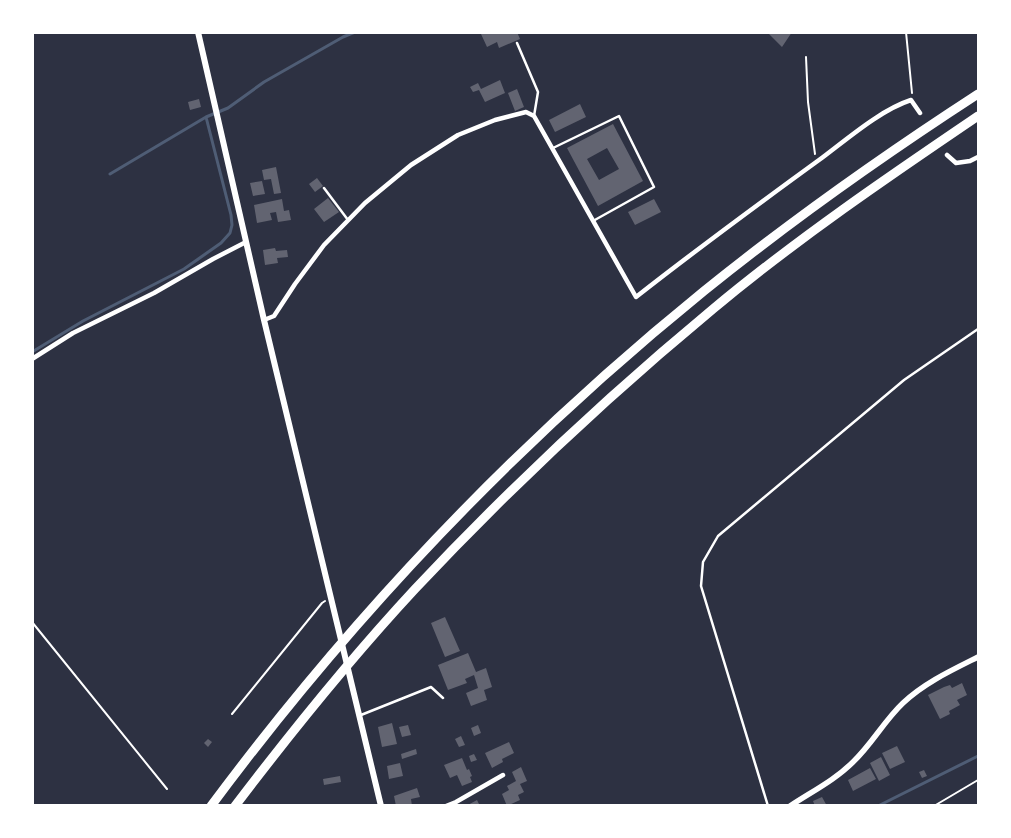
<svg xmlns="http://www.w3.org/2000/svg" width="1011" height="838" font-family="'Work Sans',sans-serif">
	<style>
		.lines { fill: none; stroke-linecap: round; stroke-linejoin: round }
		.stream { stroke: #4f5d75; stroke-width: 3 }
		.building { fill: #626471; fill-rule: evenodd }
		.path { stroke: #fff; stroke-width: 2 }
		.service { stroke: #fff; stroke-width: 2.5 }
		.minor { stroke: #fff; stroke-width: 4.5 }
		.tertiary { stroke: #fff; stroke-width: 5.5 }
		.secondary { stroke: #fff; stroke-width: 6 }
		.motorway { stroke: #fff; stroke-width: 9 }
	</style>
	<rect width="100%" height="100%" fill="#2d3142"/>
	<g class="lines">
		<path class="stream" d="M 110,174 L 206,117 L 228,108 L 264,82 L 343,37 L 355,32
			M 32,352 L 83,321 L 184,269 L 221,243 L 230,233 L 232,225 L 231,215 L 206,117
			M 878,806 L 978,756"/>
	</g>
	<path class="building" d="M 484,32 L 517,32 L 520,39 L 499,48 L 497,42 L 487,47 L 481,34 Z
		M 772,32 L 792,32 L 782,47 L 769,34 Z
		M 500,80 L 505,93 L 485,102 L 479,90 L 473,92 L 470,87 L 478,83 L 481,89 Z
		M 517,89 L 524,107 L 515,111 L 508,93 Z
		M 199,99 L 201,107 L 190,110 L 188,102 Z
		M 580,104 L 586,117 L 555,132 L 549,120 Z
		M 613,124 L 643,181 L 598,206 L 567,148 ZM 607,148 L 619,169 L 599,180 L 587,159 Z
		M 276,167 L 281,193 L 274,194 L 271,179 L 264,180 L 262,170 Z
		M 317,178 L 323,186 L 315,192 L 309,184 Z
		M 262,181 L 265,194 L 253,196 L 250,183 Z
		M 328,198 L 339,212 L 324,222 L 314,209 Z
		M 282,199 L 284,211 L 289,210 L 291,220 L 278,222 L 276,212 L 270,213 L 272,220 L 257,223 L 254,205 Z
		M 654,199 L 661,212 L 635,225 L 628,212 Z
		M 275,248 L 276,251 L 287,250 L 288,257 L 277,258 L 278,263 L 265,265 L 263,250 Z
		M 445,617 L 460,651 L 445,657 L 431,623 Z
		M 468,653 L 476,672 L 486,668 L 492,687 L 484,690 L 487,700 L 471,706 L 466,693 L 478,688 L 474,675 L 465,679 L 467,683 L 448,690 L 438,665 Z
		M 962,683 L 967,695 L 957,700 L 960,705 L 949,711 L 950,714 L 940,719 L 928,695 L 944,687 L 950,685 L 952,688 Z
		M 392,723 L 397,744 L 382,747 L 378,727 Z
		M 408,725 L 411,735 L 402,737 L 399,727 Z
		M 478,725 L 481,733 L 474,736 L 471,728 Z
		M 461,736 L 465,745 L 459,747 L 455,739 Z
		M 208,739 L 212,742 L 208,747 L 204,743 Z
		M 509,742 L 514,753 L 502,759 L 503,762 L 492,768 L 485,753 Z
		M 897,746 L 905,762 L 890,769 L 882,753 Z
		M 416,749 L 417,754 L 402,759 L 401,754 Z
		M 474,754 L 477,760 L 471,762 L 469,756 Z
		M 881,757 L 890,775 L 879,781 L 870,763 Z
		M 462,758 L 467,770 L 469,769 L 472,776 L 470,777 L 472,782 L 462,786 L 457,775 L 450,778 L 444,765 Z
		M 400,763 L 403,776 L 389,779 L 387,766 Z
		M 521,767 L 527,781 L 520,784 L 524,792 L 518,795 L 520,800 L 507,806 L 502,794 L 509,790 L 507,786 L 516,781 L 512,772 Z
		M 870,768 L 876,779 L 853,791 L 848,780 Z
		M 924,770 L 927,776 L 922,778 L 919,772 Z
		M 340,776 L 341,782 L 324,785 L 323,779 Z
		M 417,788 L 420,797 L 411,799 L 412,806 L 396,806 L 394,796 Z
		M 822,797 L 827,806 L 815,806 L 813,801 Z
		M 477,800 L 480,806 L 466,806 Z"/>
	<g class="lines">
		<path class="path" d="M 906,32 L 912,93
			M 806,57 L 808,102 L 815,154
			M 32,622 L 167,789
			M 232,714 L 322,603 L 325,601
			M 934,806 L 978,780"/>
		<path class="service" d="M 517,43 L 538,92 L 534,116
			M 553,148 L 619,116 L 654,187 L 593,221
			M 324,188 L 348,220
			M 361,715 L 431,687 L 443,698
			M 768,806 L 701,586 L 703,562 L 718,536 L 904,380 L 978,329"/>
		<path class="minor" d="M 947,155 L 956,163 L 970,161 L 978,157
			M 264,320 L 274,316 L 295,284 L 324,245 L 365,203 L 411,165 L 458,135 L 495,120 L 526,112 L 534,116 L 636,297 C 696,250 757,205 819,160 C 846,140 880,110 911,100 L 920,113
			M 32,359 L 73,333 L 154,293 L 213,259 L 246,242
			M 446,806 L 456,802 L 503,775"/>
		<path class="tertiary" d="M 790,806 C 811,792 835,780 853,762 C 872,744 884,721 903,703 C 924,683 952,670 978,657"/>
		<path class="secondary" d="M 198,32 L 264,320 L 381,806"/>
		<path class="motorway" d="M 211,806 C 353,615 519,441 704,291 C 792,220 884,155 978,94
			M 235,806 C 292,731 351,658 415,589 C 509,489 608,396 713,309 C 797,239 888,177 978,116"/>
	</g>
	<rect width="1011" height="838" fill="none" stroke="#ffffff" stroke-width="68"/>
</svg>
